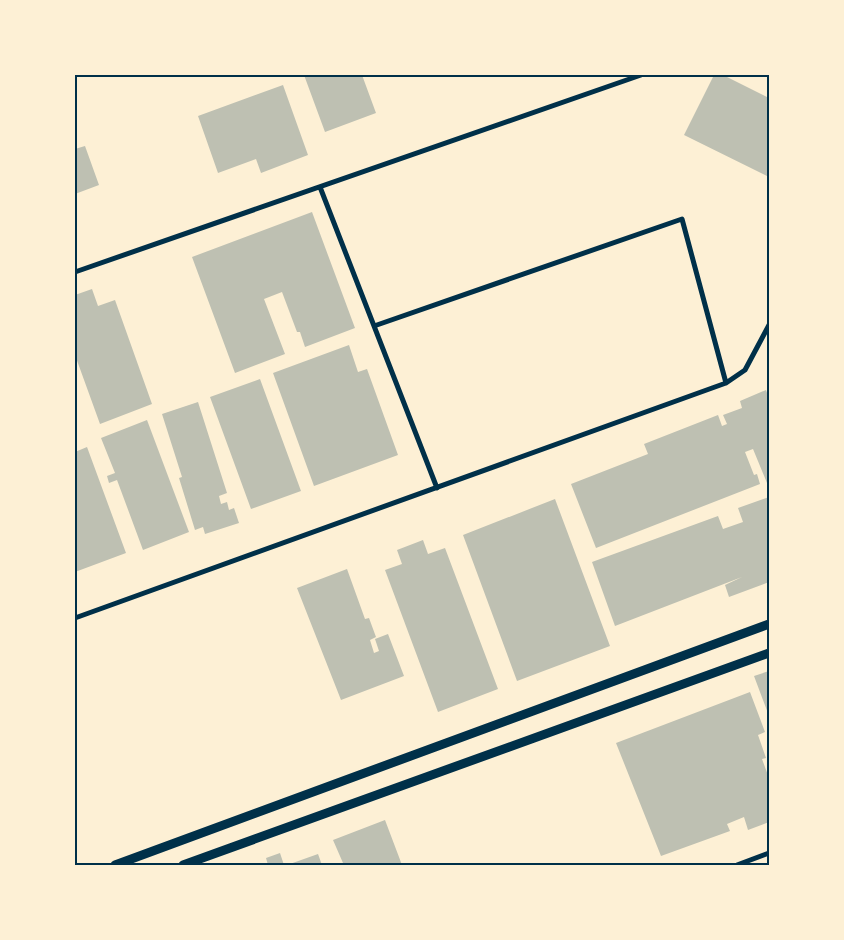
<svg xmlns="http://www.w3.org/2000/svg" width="844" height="940" font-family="Overpass,sans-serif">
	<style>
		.building { fill: #bec0b2 }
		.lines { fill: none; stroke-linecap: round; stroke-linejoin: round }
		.minor { stroke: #003049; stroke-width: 5 }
		.secondary { stroke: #003049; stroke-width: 9 }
		.neatline { fill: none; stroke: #003049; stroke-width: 2 }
	</style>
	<rect width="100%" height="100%" fill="#fdf0d5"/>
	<path class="building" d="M 304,75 L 362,75 L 376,113 L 325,132 Z
		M 714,75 L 723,75 L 769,98 L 769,177 L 684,135 Z
		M 283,85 L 308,155 L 261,173 L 256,159 L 218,173 L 198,116 Z
		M 85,146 L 99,185 L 75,194 L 75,149 Z
		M 312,212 L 355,328 L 305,347 L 300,332 L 297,332 L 282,292 L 264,299 L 285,354 L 235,373 L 192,257 Z
		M 92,289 L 98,306 L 115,300 L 152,404 L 100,424 L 75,355 L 75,295 Z
		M 349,345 L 358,372 L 367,369 L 398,455 L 314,486 L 273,373 Z
		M 260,379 L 301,491 L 251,509 L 210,397 Z
		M 766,390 L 769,398 L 769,482 L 767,483 L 753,449 L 745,452 L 754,475 L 757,474 L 760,484 L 596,548 L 571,484 L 648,454 L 644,444 L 718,415 L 722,426 L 727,424 L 723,415 L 742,408 L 740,401 Z
		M 198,402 L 227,493 L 219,496 L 221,504 L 227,502 L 229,510 L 234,508 L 239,523 L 205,534 L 203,527 L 195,530 L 179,478 L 182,477 L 162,414 Z
		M 147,420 L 189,532 L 143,550 L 117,480 L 109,483 L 107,476 L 115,473 L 101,438 Z
		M 87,447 L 126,553 L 75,572 L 75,452 Z
		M 769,497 L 769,582 L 729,597 L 725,585 L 742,577 L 615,626 L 592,562 L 718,516 L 723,529 L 743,522 L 738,508 Z
		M 555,499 L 610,646 L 517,681 L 463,535 Z
		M 423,540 L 428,554 L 445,548 L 498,689 L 438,712 L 385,570 L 402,564 L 397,550 Z
		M 347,569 L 365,619 L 369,618 L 376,637 L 370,640 L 374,653 L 379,651 L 375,639 L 388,634 L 404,676 L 341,700 L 297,588 Z
		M 769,671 L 769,716 L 754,676 Z
		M 750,692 L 765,732 L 758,735 L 766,758 L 762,759 L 769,778 L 769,822 L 748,830 L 744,817 L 727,824 L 730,831 L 661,856 L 616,743 Z
		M 385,820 L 402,865 L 338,865 L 343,863 L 333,840 Z
		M 280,853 L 284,865 L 268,865 L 266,858 Z
		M 318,854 L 322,865 L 287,865 Z"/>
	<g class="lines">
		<path class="minor" d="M 320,187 L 437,488
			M 75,272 L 641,75
			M 374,326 L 682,219 L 726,383
			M 75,618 L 726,383 L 745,370 L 769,325
			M 737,865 L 769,853"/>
		<path class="secondary" d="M 115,865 L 769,624
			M 183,865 L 769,653"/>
	</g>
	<rect width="844" height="940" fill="none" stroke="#fdf0d5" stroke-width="152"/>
	<rect x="76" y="76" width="692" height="788" class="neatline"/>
</svg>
